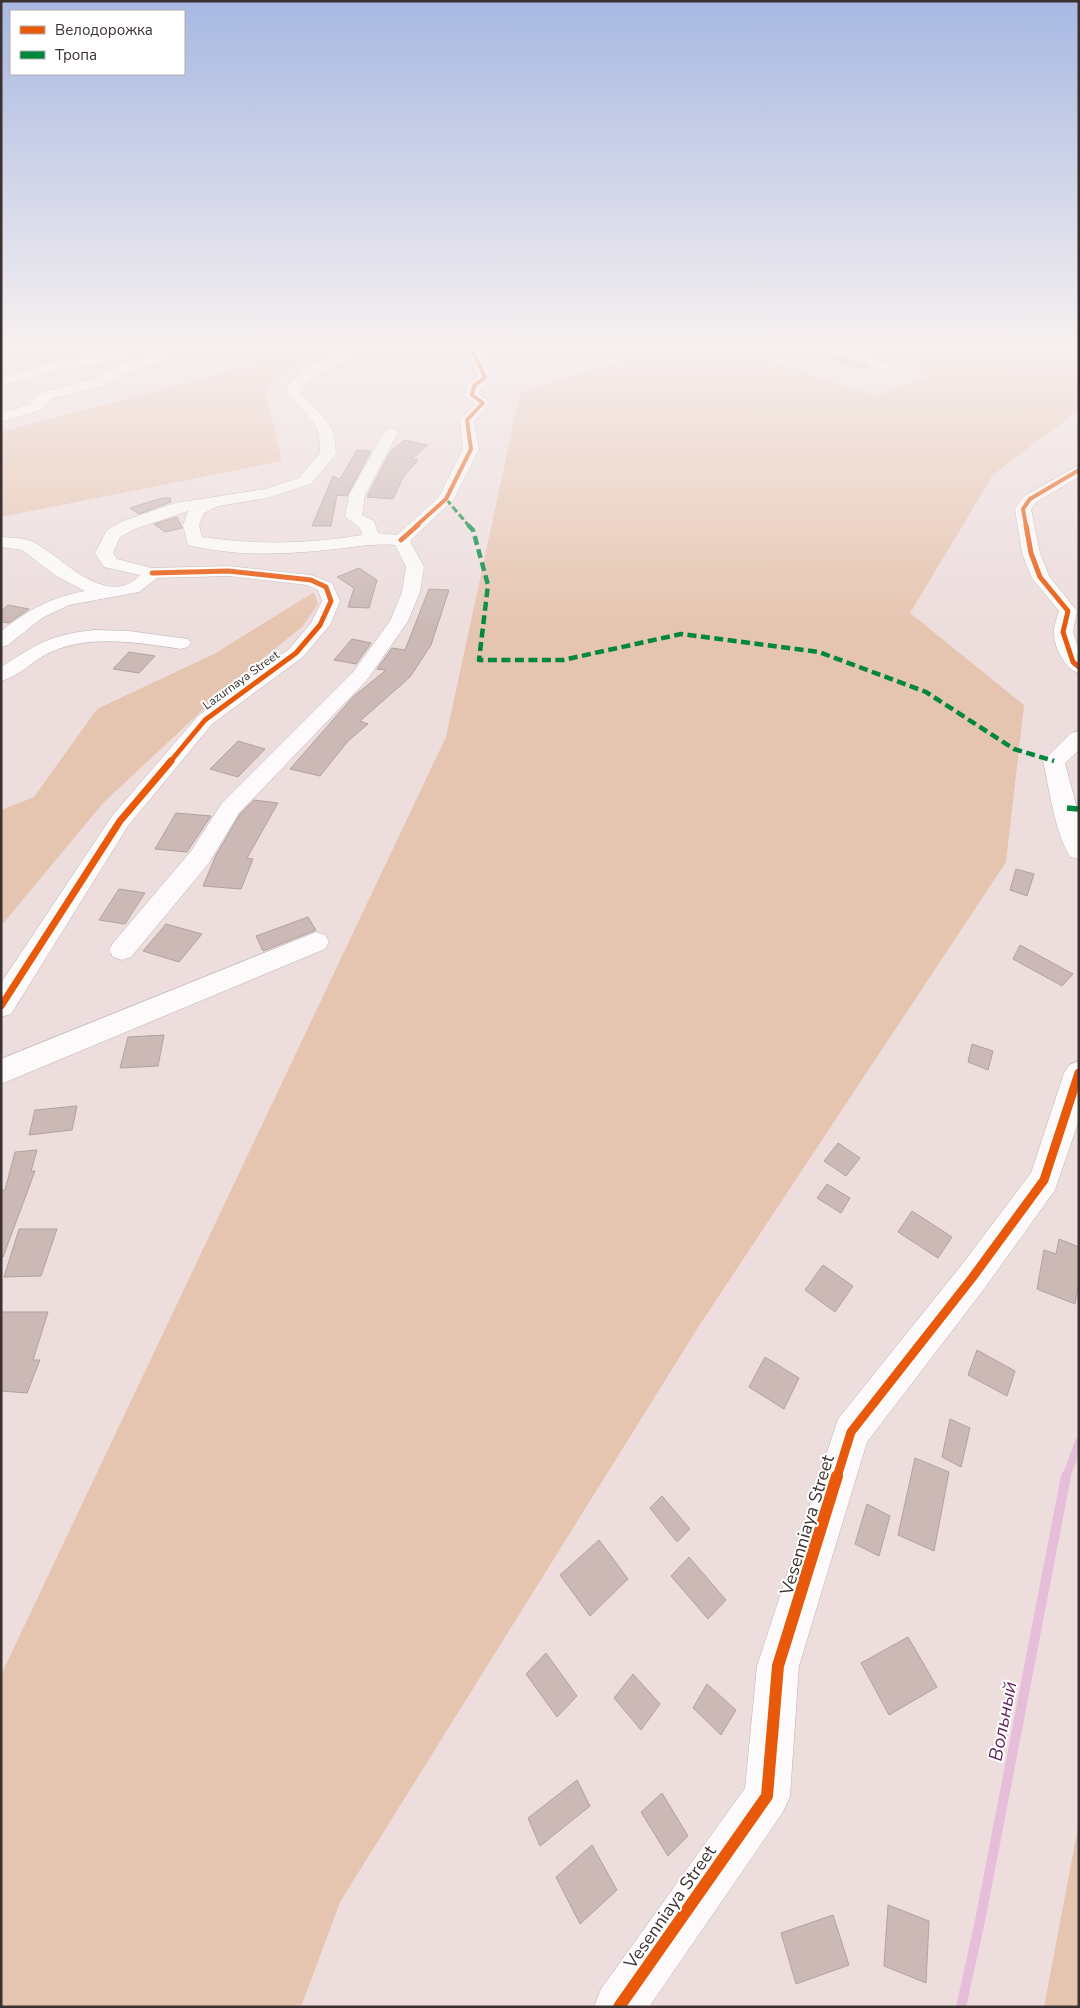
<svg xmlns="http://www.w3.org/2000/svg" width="1080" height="2008" font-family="'Nunito Sans',sans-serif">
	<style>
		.green { fill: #e6c5b0 }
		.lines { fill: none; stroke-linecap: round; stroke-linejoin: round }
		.stream-far1 { stroke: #e6bed9; stroke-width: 8 }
		.stream { stroke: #e6bed9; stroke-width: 10 }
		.building { fill: #ccb9b5; stroke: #afa3a1 }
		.minor-casing { stroke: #beb2b2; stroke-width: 1 }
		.minor { fill: #fcfafa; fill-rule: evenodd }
		.quiet-far2 { stroke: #00873e; stroke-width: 3; stroke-dasharray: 7 3; stroke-linecap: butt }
		.quiet-far1 { stroke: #00873e; stroke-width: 4.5; stroke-dasharray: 9 4.5; stroke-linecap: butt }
		.quiet { stroke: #00873e; stroke-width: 5.5; stroke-dasharray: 11 5.5; stroke-linecap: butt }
		.cycleway-far4-casing { stroke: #fff; stroke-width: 5.5 }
		.cycleway-far3-casing { stroke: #fff; stroke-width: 8 }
		.cycleway-far2-casing { stroke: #fff; stroke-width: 10 }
		.cycleway-far1-casing { stroke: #fff; stroke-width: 12 }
		.cycleway-casing { stroke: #fff; stroke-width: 15 }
		.cycleway-far4 { stroke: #e8590c; stroke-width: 4 }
		.cycleway-far3 { stroke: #e8590c; stroke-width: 5 }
		.cycleway-far2 { stroke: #e8590c; stroke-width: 7 }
		.cycleway-far1 { stroke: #e8590c; stroke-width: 9 }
		.cycleway { stroke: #e8590c; stroke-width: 12 }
		.labels { text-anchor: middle; stroke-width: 4; stroke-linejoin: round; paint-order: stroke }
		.far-street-label { font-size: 12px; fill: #3c3131; stroke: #fff }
		.near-street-label { font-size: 18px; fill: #3c3131; stroke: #fff }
		.near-water-label { font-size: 19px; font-style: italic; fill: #632759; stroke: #fff }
	</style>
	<rect width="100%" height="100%" fill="#eddddd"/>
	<path class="green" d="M 267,345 L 335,345 L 315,352 L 265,389 L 282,461 L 1,517 L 1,432 L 250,366 Z
		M 672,345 L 722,345 L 877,396 L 928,376 L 886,345 L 1079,345 L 1079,410 L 993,475 L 910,613 L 1024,705 L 1006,862 L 699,1326 L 340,1902 L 301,2007 L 1,2007 L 1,1675 L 446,737 L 520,393 Z
		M 314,592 L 318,604 L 302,627 L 226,688 L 103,803 L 1,926 L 1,810 L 34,797 L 97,709 L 214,654 Z
		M 1079,1822 L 1079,2007 L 1044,2007 Z"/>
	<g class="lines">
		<path class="stream-far1" d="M 1066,1477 L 1079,1442"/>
		<path class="stream" d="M 961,2007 L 980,1921 L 1066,1476"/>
	</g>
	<path class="building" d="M 829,353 L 867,367 L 861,369 L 823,357 Z
		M 404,440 L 428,445 L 412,459 L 418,460 L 403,477 L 393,499 L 367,497 L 390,452 Z
		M 357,450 L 371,451 L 347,496 L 337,495 L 331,526 L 312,526 L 333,476 L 339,479 L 342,476 Z
		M 162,498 L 170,498 L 171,502 L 139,514 L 130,508 Z
		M 177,517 L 182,528 L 165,532 L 154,524 Z
		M 359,568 L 377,580 L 369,608 L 348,607 L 354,588 L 337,577 Z
		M 429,589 L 449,590 L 431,645 L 410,677 L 360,721 L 368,724 L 348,741 L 320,776 L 290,769 L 353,697 L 386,670 L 377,669 L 392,648 L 405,650 Z
		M 8,605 L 29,609 L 9,623 L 1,622 L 1,611 Z
		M 352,639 L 371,643 L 356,664 L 334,660 Z
		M 129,652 L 155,656 L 139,673 L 113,669 Z
		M 238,741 L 265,749 L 238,777 L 210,769 Z
		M 254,800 L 278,803 L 247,858 L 253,859 L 241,889 L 203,886 L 216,855 L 240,814 Z
		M 176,813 L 211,816 L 187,852 L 155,849 Z
		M 1016,869 L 1034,874 L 1027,896 L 1010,890 Z
		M 119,889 L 145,893 L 125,924 L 99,920 Z
		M 308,917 L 316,930 L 263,951 L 256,936 Z
		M 166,924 L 202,934 L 179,962 L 143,951 Z
		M 1020,945 L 1073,974 L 1062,986 L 1013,959 Z
		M 164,1035 L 158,1066 L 120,1068 L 128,1037 Z
		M 972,1044 L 993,1051 L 988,1070 L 968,1062 Z
		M 77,1106 L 72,1130 L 29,1135 L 35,1110 Z
		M 838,1143 L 860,1158 L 846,1176 L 824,1161 Z
		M 37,1150 L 31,1171 L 35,1171 L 3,1257 L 1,1257 L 1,1190 L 5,1190 L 15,1152 Z
		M 827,1184 L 850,1198 L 841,1213 L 817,1198 Z
		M 912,1211 L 952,1237 L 938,1258 L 898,1232 Z
		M 19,1229 L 57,1229 L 41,1276 L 4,1277 Z
		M 1059,1239 L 1079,1247 L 1079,1281 L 1075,1304 L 1037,1289 L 1044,1250 L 1056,1254 Z
		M 823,1265 L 853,1286 L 835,1312 L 805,1290 Z
		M 1,1312 L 48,1312 L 33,1360 L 40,1360 L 27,1393 L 1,1391 Z
		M 977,1350 L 1015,1371 L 1007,1396 L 968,1375 Z
		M 765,1357 L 799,1378 L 784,1409 L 749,1387 Z
		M 950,1419 L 970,1428 L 961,1467 L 942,1457 Z
		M 915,1458 L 949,1472 L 934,1551 L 898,1535 Z
		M 662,1496 L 690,1529 L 677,1542 L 650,1508 Z
		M 867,1504 L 890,1516 L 879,1556 L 855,1544 Z
		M 599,1540 L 628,1579 L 590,1616 L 560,1575 Z
		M 689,1557 L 726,1600 L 708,1619 L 671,1576 Z
		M 908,1637 L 937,1687 L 889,1715 L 861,1663 Z
		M 546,1653 L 577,1696 L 557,1717 L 526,1674 Z
		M 633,1674 L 660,1704 L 641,1730 L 614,1698 Z
		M 707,1684 L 736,1710 L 721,1735 L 693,1708 Z
		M 577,1780 L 590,1806 L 540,1846 L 528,1818 Z
		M 662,1793 L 688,1836 L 668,1856 L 641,1812 Z
		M 592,1845 L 617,1890 L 580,1924 L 556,1877 Z
		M 888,1905 L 929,1921 L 926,1983 L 884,1966 Z
		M 833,1915 L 849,1965 L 796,1984 L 781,1933 Z"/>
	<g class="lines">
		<defs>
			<path id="minor" d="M 132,345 L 142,345 L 143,348 L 142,351 L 87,366 L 61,368 L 1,386 L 1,378 L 60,360 L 86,358 Z
				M 156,345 L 170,345 L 164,352 L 163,362 L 138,368 L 101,386 L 51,399 L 40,410 L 1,422 L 1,413 L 30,404 L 41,393 L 91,380 L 128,362 L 151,357 L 151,351 Z
				M 357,345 L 374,345 L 314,376 L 300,388 C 306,405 325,413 332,430 C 335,437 335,446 336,454 L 311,484 L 267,498 L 218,506 L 204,513 L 199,525 L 202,537 C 255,545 309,544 362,535 L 360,528 L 345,517 L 349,495 L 384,432 L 391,428 L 398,432 L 365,495 L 362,515 L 374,521 L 378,533 L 397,535 L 439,497 L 463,449 L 460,420 L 475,404 L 465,395 L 467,386 L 478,376 L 464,345 L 477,345 L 492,377 L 481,388 L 479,394 L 490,403 L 474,421 L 479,449 L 454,499 L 410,541 L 424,567 L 420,592 L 408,621 L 367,680 L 239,813 L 209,863 L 131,957 L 122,960 L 113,957 L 109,950 L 113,943 L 191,851 L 222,803 L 353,672 L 390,621 L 402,592 L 406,567 L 395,545 C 371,543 350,548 326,550 C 281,555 232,556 188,545 L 183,525 L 188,511 L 135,529 L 120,537 L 113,553 L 117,559 L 152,568 L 228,566 L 311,575 L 332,583 L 340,601 L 330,625 L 303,657 L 212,724 L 128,826 L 11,1014 L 1,1017 L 1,983 L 112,816 L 198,716 L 289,649 L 311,623 L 322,601 L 318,590 L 307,585 L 228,576 L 157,578 L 139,592 L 69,605 L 42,618 L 8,645 L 1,647 L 1,631 C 30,609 49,598 85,591 L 56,576 L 22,550 L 1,547 L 1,537 C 13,538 25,537 35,543 C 62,557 107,610 140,575 L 104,567 L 95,553 L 107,530 L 123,521 L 175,503 L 265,489 L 299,478 L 320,453 C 320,446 320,437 317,429 C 310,413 292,405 286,387 L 304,370 Z
				M 812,345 L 832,345 L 892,364 L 894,367 L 892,370 L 882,370 Z
				M 1079,465 L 1079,477 L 1036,502 L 1031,509 L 1040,553 L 1049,576 L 1077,611 L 1073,632 L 1079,650 L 1079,673 C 1064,669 1053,645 1054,631 C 1054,625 1057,618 1059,611 L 1031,577 L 1022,553 L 1015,509 L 1024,496 Z
				M 94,630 L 129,631 L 188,639 L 191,643 L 188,647 L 181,649 C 138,643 92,634 51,652 C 33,660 20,676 1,681 L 1,667 C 37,644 49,635 94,630 Z
				M 1079,731 L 1079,750 L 1065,763 L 1079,816 L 1079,859 L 1070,857 C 1054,829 1050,792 1043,761 L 1071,733 Z
				M 316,932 L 325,935 L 329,942 L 325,949 L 1,1084 L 1,1059 Z
				M 1079,1061 L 1079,1120 L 1055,1190 L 984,1289 L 867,1442 L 799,1666 L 790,1796 L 783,1812 L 649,2007 L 594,2007 L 601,1989 L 745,1788 L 757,1666 L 838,1419 L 960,1267 L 1031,1173 L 1064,1073 L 1069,1065 Z"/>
		</defs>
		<use href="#minor" class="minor-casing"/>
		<use href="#minor" class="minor"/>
		<path class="quiet-far2" d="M 446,499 L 469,526"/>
		<path class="quiet-far1" d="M 468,525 L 473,530 L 488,585 L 479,660 L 563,660 L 681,634 L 819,652 L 926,692 L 1014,749 L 1054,761"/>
		<path class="quiet" d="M 1067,808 L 1079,809"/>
		<defs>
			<path id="cycleway-far4" d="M 416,526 L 446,499 L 471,449 L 467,420 L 483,403 L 472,395 L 474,386 L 485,377 L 470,345
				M 1026,526 L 1023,509 L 1030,499 L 1079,470"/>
			<path id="cycleway-far3" d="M 1026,525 L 1031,553 L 1040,577 L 1068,611 L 1063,632 L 1073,662 L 1079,667
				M 401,540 L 418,525
				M 152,573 L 228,571 L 311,580 L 326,587 L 331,601 L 320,625 L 296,653 L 205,720 L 170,762"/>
			<path id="cycleway-far2" d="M 1,1006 L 120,821 L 171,761"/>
			<path id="cycleway-far1" d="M 837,1477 L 851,1432 L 972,1278 L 1044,1180 L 1079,1073"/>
			<path id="cycleway" d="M 619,2007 L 767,1796 L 778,1666 L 837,1476"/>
		</defs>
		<use href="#cycleway-far4" class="cycleway-far4-casing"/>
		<use href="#cycleway-far3" class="cycleway-far3-casing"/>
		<use href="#cycleway-far2" class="cycleway-far2-casing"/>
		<use href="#cycleway-far1" class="cycleway-far1-casing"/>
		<use href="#cycleway" class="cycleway-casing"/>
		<use href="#cycleway-far4" class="cycleway-far4"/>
		<use href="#cycleway-far3" class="cycleway-far3"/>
		<use href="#cycleway-far2" class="cycleway-far2"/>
		<use href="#cycleway-far1" class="cycleway-far1"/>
		<use href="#cycleway" class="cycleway"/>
	</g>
	<linearGradient id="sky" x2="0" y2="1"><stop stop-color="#a7b8e2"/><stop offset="0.55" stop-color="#f7f0f0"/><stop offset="1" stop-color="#f7f0f0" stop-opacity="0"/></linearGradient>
	<rect width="1080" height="626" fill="url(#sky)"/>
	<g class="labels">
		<g class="far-street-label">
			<text transform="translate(241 680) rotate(-36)" y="4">Lazurnaya Street</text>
		</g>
		<g class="near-street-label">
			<text transform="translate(807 1525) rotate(-73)" y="6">Vesenniaya Street</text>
			<text transform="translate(670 1907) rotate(-55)" y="6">Vesenniaya Street</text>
		</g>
		<g class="near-water-label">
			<text transform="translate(1002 1721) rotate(-79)" y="7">Вольный</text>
		</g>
	</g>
	<rect width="1080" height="2008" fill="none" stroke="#3c3131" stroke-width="5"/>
	<rect x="10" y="10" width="175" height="65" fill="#ffffff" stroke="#b1adad"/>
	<rect x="20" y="26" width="25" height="8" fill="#e8590c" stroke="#b1adad"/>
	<text x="55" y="35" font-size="15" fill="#3c3131">Велодорожка</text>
	<rect x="20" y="51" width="25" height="8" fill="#00873e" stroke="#b1adad"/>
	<text x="55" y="60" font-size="15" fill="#3c3131">Тропа</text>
</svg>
